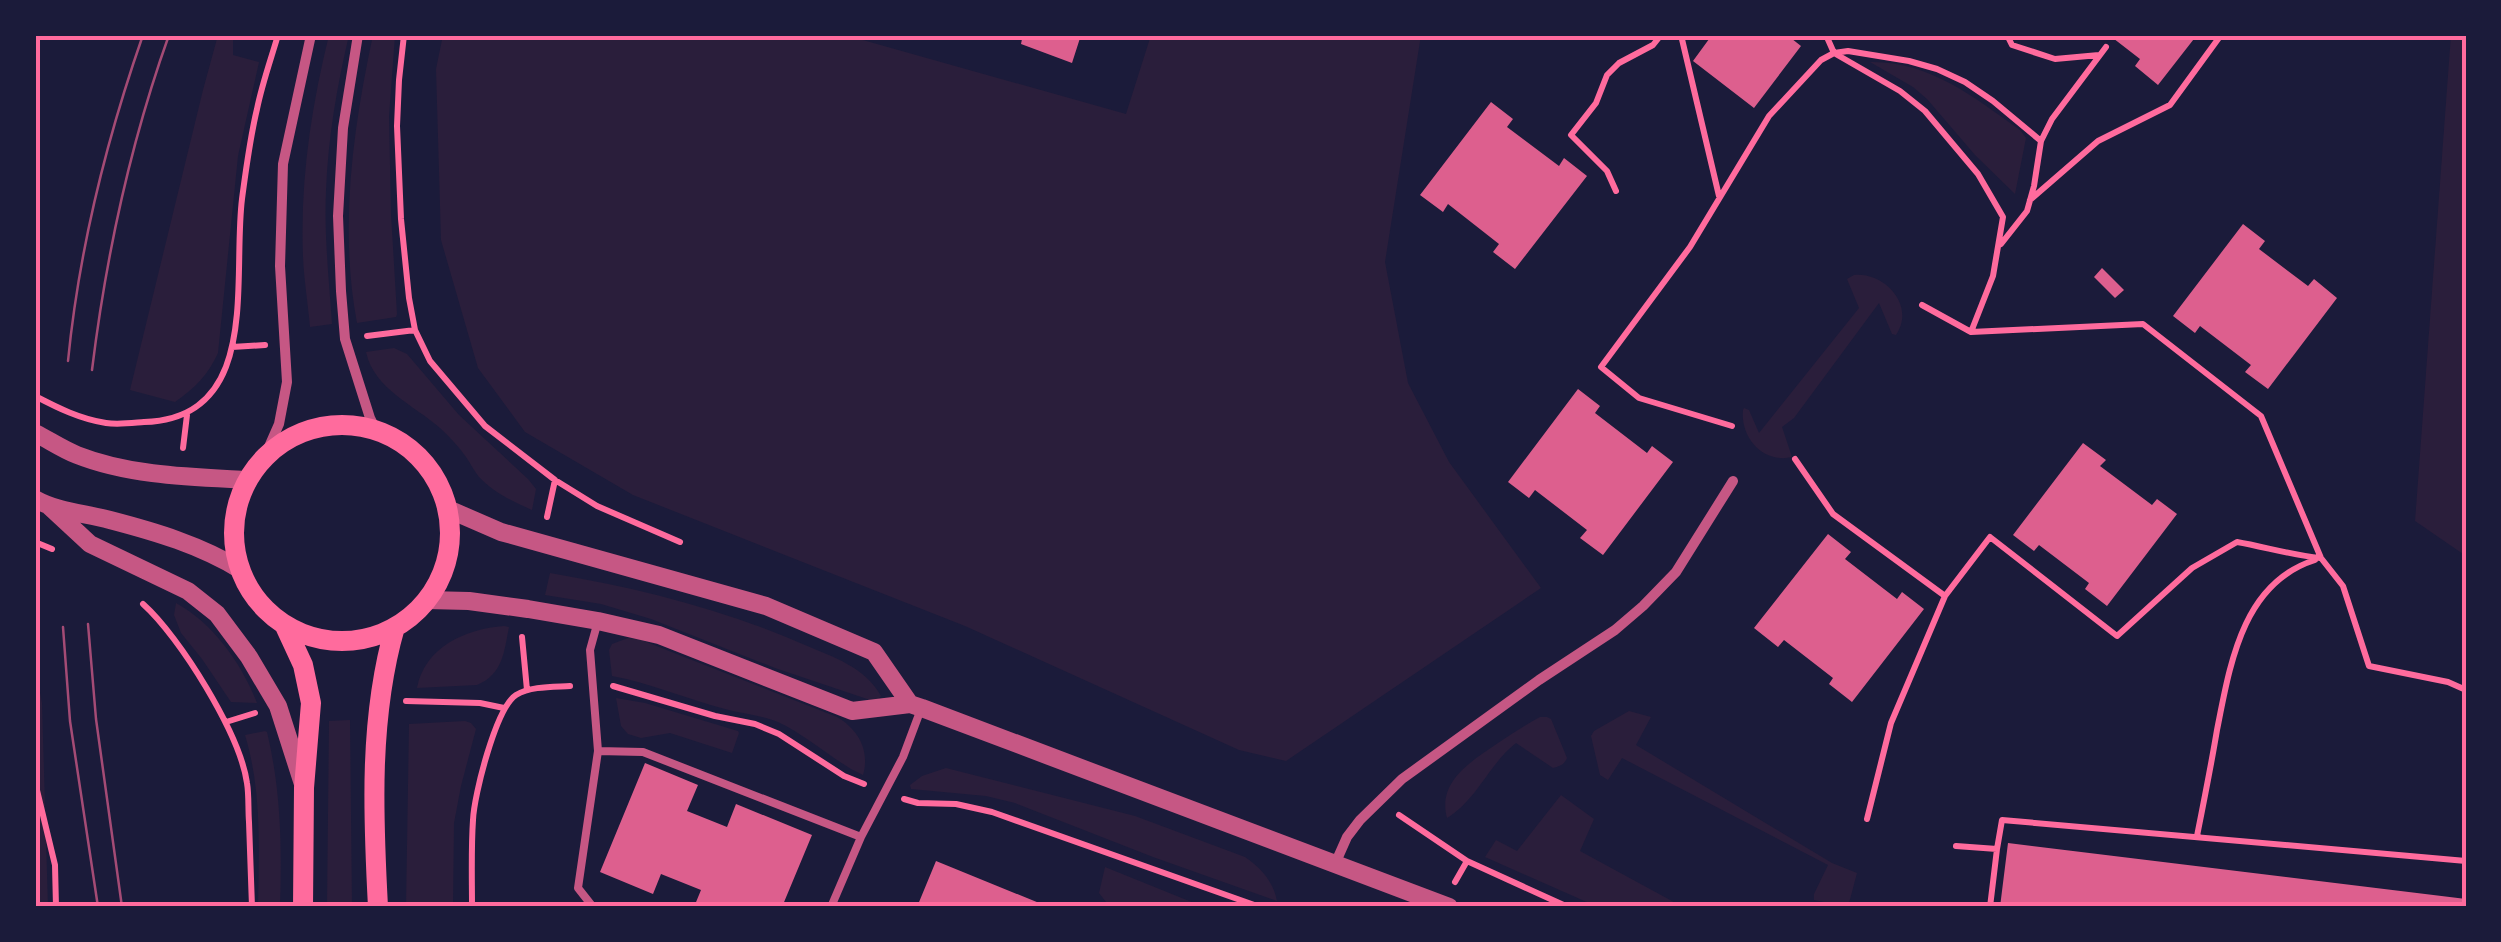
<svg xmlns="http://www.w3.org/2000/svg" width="2501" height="942" font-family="'Libre Baskerville',serif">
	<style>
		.green { fill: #2a1e3b }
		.building { fill: #dd5f8e }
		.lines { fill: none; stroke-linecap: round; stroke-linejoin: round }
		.path { stroke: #ff6b9d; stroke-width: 6 }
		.service { stroke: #c65784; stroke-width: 8 }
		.minor { stroke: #c65784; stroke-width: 10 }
		.tertiary { stroke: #c65784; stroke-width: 18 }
		.secondary { stroke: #ff6b9d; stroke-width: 20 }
		.tram { stroke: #a44b75; stroke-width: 2.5 }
		.neatline { fill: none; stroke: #ff6b9d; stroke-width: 4 }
	</style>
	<rect width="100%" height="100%" fill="#1b1b3a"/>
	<path class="green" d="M 218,35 L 233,35 L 233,55 L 259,62 L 238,156 L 218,353 C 208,375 195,388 175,402 L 130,390 L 203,90 Z
		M 329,35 L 349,35 C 337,86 328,138 326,191 C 324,235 329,280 332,324 L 310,327 C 308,304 304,280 303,257 C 300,182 311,108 329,35 Z
		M 373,35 L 395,35 L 389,116 L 391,214 L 397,314 L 396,317 L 357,323 C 339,228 353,128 373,35 Z
		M 443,35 L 845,35 L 1126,114 L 1151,35 L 1421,35 L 1385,262 L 1408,383 L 1449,462 L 1541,588 L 1286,761 L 1239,750 L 965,626 L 633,495 L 525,432 L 478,368 L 441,240 L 436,69 Z
		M 2451,35 L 2466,35 L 2466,556 L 2415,521 Z
		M 1870,62 C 1929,61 1974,97 2020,130 L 2026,138 L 2015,194 L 1975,155 L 1927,99 L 1913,87 Z
		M 1854,275 C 1885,272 1916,306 1896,335 L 1892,334 L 1879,303 L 1794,418 L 1782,427 L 1792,457 C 1764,464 1740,438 1743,410 L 1744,408 L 1749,410 L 1759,433 L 1859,308 L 1847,279 Z
		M 394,348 L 407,354 L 459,415 L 528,479 L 536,489 L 532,510 C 513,502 493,492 479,477 C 474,471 471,464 466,457 C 459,447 450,437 440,428 C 414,405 374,389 366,352 Z
		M 550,573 C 638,588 723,609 805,645 C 833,657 865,667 881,696 L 876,702 L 775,668 L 651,619 L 601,604 L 545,595 Z
		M 176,603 C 213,623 242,664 257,703 L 231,702 L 202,659 L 181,633 L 174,615 Z
		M 504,626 L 509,627 C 504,652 503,674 477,685 L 417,688 C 425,647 465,629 504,626 Z
		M 628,638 L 639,639 L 669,651 L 837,717 C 859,730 870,751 863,775 L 851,769 C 828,755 802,733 778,722 C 761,715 743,714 725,709 C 686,699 651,683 612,676 L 609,650 L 612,644 Z
		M 35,666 L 42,703 L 48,907 L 35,907 Z
		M 616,698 L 645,703 L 738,731 L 739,733 L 732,753 L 670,733 L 641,738 L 628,734 L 621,726 Z
		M 1629,711 L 1651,717 L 1636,745 L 1832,863 L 1857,873 L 1848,907 L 1814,900 L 1814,894 L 1828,865 L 1622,758 L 1608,780 L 1600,775 L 1591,736 L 1594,731 Z
		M 1540,717 L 1547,717 L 1551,719 L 1567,758 C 1564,765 1560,766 1553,768 L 1516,743 C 1489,764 1477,800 1447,818 C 1437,781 1472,761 1498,743 C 1512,734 1525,725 1540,717 Z
		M 350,720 L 352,907 L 327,907 L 329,721 Z
		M 465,721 L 471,723 L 476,729 L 461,786 L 454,823 L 453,907 L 406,907 L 409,724 Z
		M 265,731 L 267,732 C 281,790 282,847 280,907 L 258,907 C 259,849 262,791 245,735 Z
		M 946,768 L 1135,816 L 1245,857 C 1261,868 1273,881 1277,901 L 1153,857 L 1015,803 L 986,796 L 911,789 L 910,785 L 922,776 Z
		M 1561,795 L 1594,819 L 1580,851 L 1683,907 L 1598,907 L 1485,857 L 1496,840 L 1517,851 Z
		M 1105,867 L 1204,907 L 1110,907 L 1099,893 Z"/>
	<path class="building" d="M 1012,35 L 1081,35 L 1072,63 L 1021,44 L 1022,39 Z
		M 1712,35 L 1787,35 L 1801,46 L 1754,108 L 1693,61 Z
		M 2109,35 L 2197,35 L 2158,85 L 2135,66 L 2140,59 Z
		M 1491,102 L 1513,119 L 1507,127 L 1559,166 L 1564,158 L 1587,176 L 1515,269 L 1493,252 L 1499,244 L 1448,204 L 1443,212 L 1420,195 Z
		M 2243,224 L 2265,241 L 2259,249 L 2308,286 L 2314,279 L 2337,298 L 2268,389 L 2245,372 L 2251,365 L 2200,326 L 2195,333 L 2173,316 Z
		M 2102,268 L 2124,290 L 2115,298 L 2094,277 Z
		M 1578,389 L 1600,406 L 1595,413 L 1647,453 L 1652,446 L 1673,462 L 1603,555 L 1580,538 L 1587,530 L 1535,490 L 1529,498 L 1508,482 Z
		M 2083,443 L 2106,460 L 2100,466 L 2152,505 L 2157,499 L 2177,514 L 2107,606 L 2085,589 L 2089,583 L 2039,545 L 2034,551 L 2013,535 Z
		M 1828,534 L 1851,552 L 1845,559 L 1897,599 L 1902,592 L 1924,609 L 1852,702 L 1829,684 L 1833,678 L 1784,640 L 1778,647 L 1754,628 Z
		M 645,763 L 698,785 L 687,811 L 727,827 L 736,804 L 812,835 L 782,907 L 694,907 L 701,890 L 661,874 L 653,894 L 600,872 Z
		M 2008,843 L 2466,899 L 2466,907 L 2000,907 Z
		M 936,861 L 1049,907 L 917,907 Z"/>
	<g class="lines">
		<path class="path" d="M 404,35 L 399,80 L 397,126 L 401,219 L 409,298 L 415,330 L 430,361 L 485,426 L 555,480 L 597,506 L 680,542
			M 1681,35 L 1719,196
			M 1826,35 L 1834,53 L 1900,91 L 1925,111 L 1978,174 L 2003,217 L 1993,276 L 1971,332
			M 2009,35 L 2008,37 L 2012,45 L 2055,59 L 2099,55
			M 1616,191 L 1607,171 L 1571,135 L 1596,103 L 1607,75 L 1619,63 L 1653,45 L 1661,35
			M 2030,200 L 2098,141 L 2170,105 L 2221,35
			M 2001,244 L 2027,211 L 2034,186 L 2041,141 L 2052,119 L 2106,47
			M 1922,305 L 1971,332 L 2143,324 L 2261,416 L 2321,558 L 2343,586 L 2369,666 L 2448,682 L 2466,690
			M 367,336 L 415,330
			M 232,347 L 265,345
			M 35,396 C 58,408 80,419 106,423 C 118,425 132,423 144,422 C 262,418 232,280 242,199 C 246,169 250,138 257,109 C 262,84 271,59 278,35
			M 1732,426 L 1639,398 L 1601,367 L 1690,247 L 1769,116 L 1821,60 L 1834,53 L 1848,51 L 1909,61 L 1937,69 L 1965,82 L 1993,101 L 2041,141
			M 183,448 L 187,415
			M 1795,459 L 1833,514 L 1945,596 L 1891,723 L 1867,819
			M 547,517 L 555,480
			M 35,542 L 52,549
			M 1945,596 L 1990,537 L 2117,636 L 2192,568 L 2237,542 C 2265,547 2292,555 2320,558
			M 143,604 C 180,637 240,734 247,783 C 249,795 248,809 249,822 C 250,850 251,879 252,907
			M 522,637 L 527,690
			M 613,686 L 715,716 L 755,724 L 779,734 L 844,776 L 864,784
			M 406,701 L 480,703 L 504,708
			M 226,722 L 255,713
			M 35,782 L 55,865 L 56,907
			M 904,799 L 918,803 L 956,804 L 992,812 L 1260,907
			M 1399,815 L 1467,861 L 1568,907
			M 2197,836 C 2204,801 2211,766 2217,730 C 2230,665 2242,583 2315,560
			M 1956,846 L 1997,849 L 2002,820 L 2466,861
			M 1455,882 L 1467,861
			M 472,907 C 472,878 471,849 473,820 C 474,795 496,708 516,695 C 531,686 553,687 570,686
			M 1990,907 L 1997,849"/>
		<path class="service" d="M 598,751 L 643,752 L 861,837 L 903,757 L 921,709
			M 593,907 L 578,888 L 598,751 L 590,650 L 598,621
			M 831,907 L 861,837"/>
		<path class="minor" d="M 358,35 L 343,128 L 338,216 L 341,291 L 345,339 L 370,418 L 376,430
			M 264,458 L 279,424 L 287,382 L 280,266 L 283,164 L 311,35
			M 1335,864 L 1347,837 L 1360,820 L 1402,779 L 1539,680 L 1615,630 L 1643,606 L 1676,572 L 1733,481"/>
		<path class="tertiary" d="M 35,433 C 49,440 62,449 77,455 C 130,476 192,477 248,480
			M 35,499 C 58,512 85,513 110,520 C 156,532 200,545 241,570
			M 49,506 L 90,544 L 188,591 L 217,614 L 249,657 L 278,706 L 303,784
			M 448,509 L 501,532 L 766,606 L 874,652 L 910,704
			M 427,600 L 469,601 L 528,609 L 598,621 L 659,635 L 852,711 L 910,704 L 922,708 L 1449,907"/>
		<path class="secondary" d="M234 533a108 108 0 1 1 216 0a108 108 0 1 1-216 0Z
			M 284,624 L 303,665 L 311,703 L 304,788 L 303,907
			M 378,907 C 373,814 369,717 395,627"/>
		<path class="tram" d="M 68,361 C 79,249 106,141 143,35
			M 92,370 C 106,256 130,144 169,35
			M 88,624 L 96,719 L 122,907
			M 63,627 L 70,721 L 98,907"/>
	</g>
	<rect width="2501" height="942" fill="none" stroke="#1b1b3a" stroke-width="75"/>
	<rect x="38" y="38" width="2426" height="866" class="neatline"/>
</svg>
